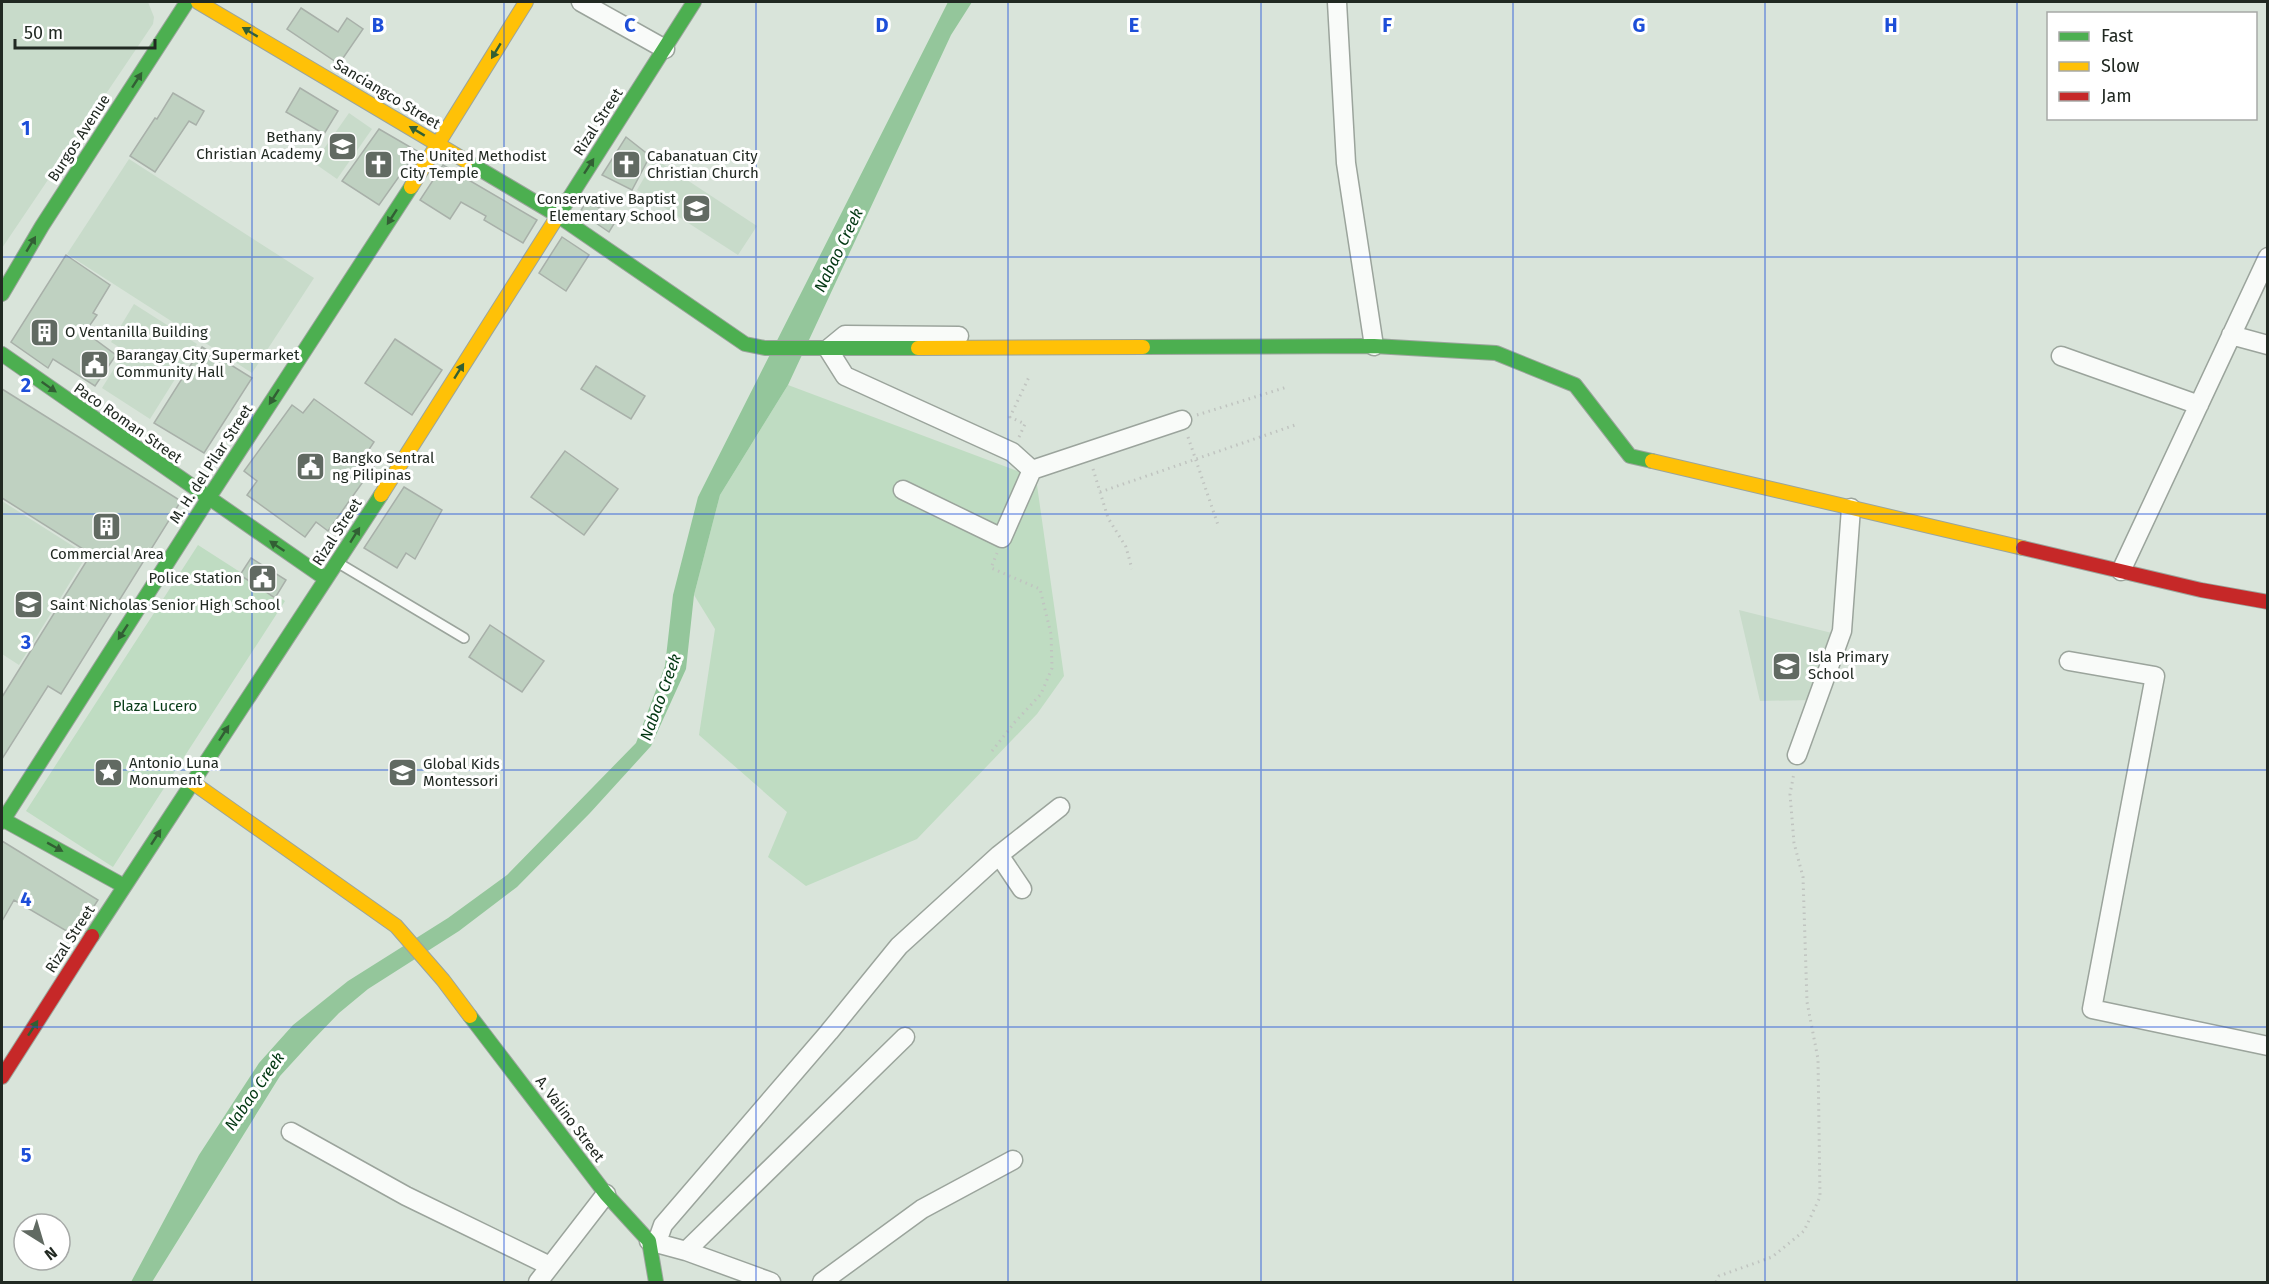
<svg xmlns="http://www.w3.org/2000/svg" width="2269" height="1284" font-family="'Fira Sans',sans-serif">
	<style>
		.built { fill: #c8dbca }
		.green { fill: #bfdcc2 }
		.water { fill: #94c69b }
		.building { fill: #bfd1c1; stroke: #a8b0a9; stroke-width: 1.5 }
		.lines { fill: none; stroke-linecap: round; stroke-linejoin: round }
		.lane-casing { stroke: #9ba49c; stroke-width: 12 }
		.street-casing { stroke: #9ba49c; stroke-width: 21 }
		.fast-casing { stroke: #9ba49c; stroke-width: 16 }
		.slow-casing { stroke: #9ba49c; stroke-width: 16 }
		.jam-casing { stroke: #9ba49c; stroke-width: 16 }
		.path { stroke: #c0c4c0; stroke-width: 3; stroke-dasharray: 1.5 4.5; stroke-linecap: butt }
		.lane { stroke: #f9fbf9; stroke-width: 9 }
		.street { stroke: #f9fbf9; stroke-width: 18 }
		.fast { stroke: #4caf50; stroke-width: 14 }
		.slow { stroke: #ffc107; stroke-width: 14 }
		.jam { stroke: #c62828; stroke-width: 14 }
		.oneway { fill: #325f34 }
		.grid { fill: none; stroke: #1d4ed8; stroke-width: 1.5; stroke-opacity: 0.55 }
		.labels { text-anchor: middle; stroke-width: 6; stroke-linejoin: round; paint-order: stroke }
		.street-label { font-size: 15px; fill: #212922; stroke: #fff }
		.poi-label { font-size: 15px; fill: #212922; stroke: #fff; text-anchor: start }
		.park-label { font-size: 15px; fill: #073b16; stroke: #fff }
		.water-label { font-size: 16px; font-style: italic; fill: #013611; stroke: #fff }
		.grid-label { font-size: 20px; text-anchor: middle; font-weight: bold; fill: #1d4ed8; stroke: #fff; stroke-width: 6; stroke-linejoin: round; paint-order: stroke }
	</style>
	<rect width="100%" height="100%" fill="#d9e4da"/>
	<path class="built" d="M 2,2 L 148,2 L 154,17 L 153,24 L 2,248 Z
		M 349,113 L 372,129 L 337,179 L 314,163 Z
		M 129,159 L 314,278 L 252,373 L 67,254 Z
		M 655,159 L 757,226 L 738,255 L 637,190 Z
		M 134,304 L 197,344 L 150,419 L 102,388 L 125,351 L 111,342 Z
		M 2,501 L 87,555 L 19,665 L 2,654 Z
		M 1739,610 L 1832,633 L 1811,700 L 1760,701 Z"/>
	<path class="green" d="M 788,385 L 1036,478 L 1064,676 L 1037,714 L 917,839 L 806,886 L 768,857 L 787,812 L 699,735 L 715,629 L 694,595 L 720,495 Z
		M 198,545 L 285,601 L 113,867 L 26,811 Z"/>
	<path class="water" d="M 948,2 L 972,2 L 951,35 L 788,385 L 720,495 L 694,595 L 686,669 L 651,746 L 590,813 L 517,887 L 459,931 L 368,989 L 339,1013 L 312,1041 L 280,1076 L 152,1282 L 131,1282 L 199,1155 L 259,1063 L 293,1025 L 348,981 L 448,918 L 507,875 L 636,743 L 665,666 L 673,595 L 698,497 Z"/>
	<path class="building" d="M 301,8 L 338,32 L 347,18 L 363,29 L 339,64 L 287,29 Z
		M 300,88 L 338,111 L 324,134 L 286,112 Z
		M 173,93 L 204,111 L 196,125 L 189,121 L 155,172 L 130,156 L 155,118 L 157,119 Z
		M 379,129 L 417,151 L 379,205 L 342,181 Z
		M 626,137 L 650,156 L 632,190 L 602,175 Z
		M 443,165 L 537,220 L 523,243 L 484,220 L 486,216 L 461,202 L 450,219 L 420,200 Z
		M 587,200 L 617,219 L 609,232 L 580,212 Z
		M 562,237 L 589,255 L 566,291 L 539,273 Z
		M 66,255 L 110,285 L 93,313 L 97,315 L 85,332 L 116,355 L 95,386 L 53,359 L 48,368 L 11,342 Z
		M 395,339 L 442,370 L 412,415 L 365,383 Z
		M 202,347 L 252,378 L 204,453 L 154,423 Z
		M 596,366 L 645,396 L 631,419 L 581,389 Z
		M 2,389 L 181,501 L 61,694 L 48,686 L 2,759 L 2,697 L 91,554 L 2,498 Z
		M 314,399 L 374,442 L 366,454 L 377,462 L 328,531 L 316,522 L 305,537 L 247,495 L 257,481 L 244,471 L 292,405 L 303,413 Z
		M 565,451 L 618,489 L 584,535 L 531,497 Z
		M 404,487 L 442,510 L 415,559 L 406,553 L 397,568 L 364,548 Z
		M 251,558 L 286,580 L 275,598 L 240,575 Z
		M 490,625 L 544,661 L 522,692 L 469,657 Z
		M 2,841 L 98,900 L 75,936 L 14,900 L 2,921 Z"/>
	<g class="lines">
		<defs>
			<path id="lane" d="M 340,564 L 464,638"/>
			<path id="street" d="M 581,2 L 665,49
				M 1337,2 L 1346,163 L 1374,346
				M 2231,335 L 2268,345
				M 2061,356 L 2199,405
				M 1032,470 L 1182,420
				M 903,490 L 1002,538 L 1032,470 L 1012,452 L 845,376 L 828,349 L 845,335 L 959,336
				M 2121,571 L 2268,257
				M 2069,661 L 2155,676 L 2092,1009 L 2268,1046
				M 1797,755 L 1842,631 L 1851,508
				M 999,855 L 1022,889
				M 291,1132 L 406,1196 L 550,1266
				M 649,1241 L 686,1251 L 771,1282
				M 657,1242 L 663,1225 L 829,1032 L 899,946 L 999,855 L 1060,807
				M 686,1251 L 905,1037
				M 538,1282 L 606,1194
				M 822,1282 L 922,1209 L 1013,1160"/>
			<path id="fast" d="M 466,161 L 557,215 L 745,344 L 765,348 L 918,348
				M 554,222 L 694,2
				M 2,294 L 42,226 L 187,2
				M 1143,347 L 1374,346 L 1496,353 L 1575,385 L 1630,456 L 1652,461
				M 2,354 L 326,579
				M 2,819 L 124,886
				M 2,822 L 208,499 L 411,187
				M 92,936 L 381,495
				M 470,1016 L 606,1194 L 649,1241 L 656,1282"/>
			<path id="slow" d="M 198,2 L 466,161
				M 411,187 L 526,2
				M 918,348 L 1143,347
				M 1652,461 L 2023,548
				M 381,495 L 554,222
				M 192,782 L 396,926 L 443,980 L 470,1016"/>
			<path id="jam" d="M 2023,548 L 2201,590 L 2268,602
				M 2,1077 L 92,936"/>
		</defs>
		<use href="#lane" class="lane-casing"/>
		<use href="#street" class="street-casing"/>
		<use href="#fast" class="fast-casing"/>
		<use href="#slow" class="slow-casing"/>
		<use href="#jam" class="jam-casing"/>
		<path class="path" d="M 1197,415 L 1287,387
			M 1019,437 L 1025,424 L 1010,417 L 1029,377
			M 1188,437 L 1218,525
			M 1093,469 L 1108,518 L 1126,547 L 1132,569
			M 1100,492 L 1298,424
			M 992,751 L 1015,722 L 1041,694 L 1052,668 L 1051,634 L 1040,589 L 991,568 L 997,553
			M 1716,1282 L 1719,1276 L 1772,1257 L 1804,1231 L 1820,1197 L 1818,1059 L 1807,1002 L 1803,877 L 1794,843 L 1790,794 L 1794,773"/>
		<use href="#lane" class="lane"/>
		<use href="#street" class="street"/>
		<use href="#fast" class="fast"/>
		<use href="#slow" class="slow"/>
		<use href="#jam" class="jam"/>
	</g>
	<defs><path id="oneway-solid" d="M-6-.8H1V-3.2L6.5 0L1 3.2V.8H-6Z" transform="scale(1.5)"/></defs>
	<g class="oneway">
		<use href="#oneway-solid" transform="translate(250 32) rotate(-149)"/>
		<use href="#oneway-solid" transform="translate(496 51) rotate(121)"/>
		<use href="#oneway-solid" transform="translate(137 80) rotate(-57)"/>
		<use href="#oneway-solid" transform="translate(417 131) rotate(-149)"/>
		<use href="#oneway-solid" transform="translate(589 166) rotate(-57)"/>
		<use href="#oneway-solid" transform="translate(392 217) rotate(123)"/>
		<use href="#oneway-solid" transform="translate(31 244) rotate(-59)"/>
		<use href="#oneway-solid" transform="translate(459 371) rotate(-58)"/>
		<use href="#oneway-solid" transform="translate(49 387) rotate(35)"/>
		<use href="#oneway-solid" transform="translate(274 397) rotate(123)"/>
		<use href="#oneway-solid" transform="translate(355 535) rotate(-58)"/>
		<use href="#oneway-solid" transform="translate(277 546) rotate(-146)"/>
		<use href="#oneway-solid" transform="translate(123 632) rotate(123)"/>
		<use href="#oneway-solid" transform="translate(224 733) rotate(-57)"/>
		<use href="#oneway-solid" transform="translate(156 837) rotate(-57)"/>
		<use href="#oneway-solid" transform="translate(55 847) rotate(29)"/>
		<use href="#oneway-solid" transform="translate(33 1028) rotate(-57)"/>
	</g>
	<path class="grid" d="M 252,2 L 252,1282M 504,2 L 504,1282M 756,2 L 756,1282M 1008,2 L 1008,1282M 1261,2 L 1261,1282M 1513,2 L 1513,1282M 1765,2 L 1765,1282M 2017,2 L 2017,1282M 2,257 L 2268,257M 2,514 L 2268,514M 2,770 L 2268,770M 2,1027 L 2268,1027"/>
	<defs>
		<symbol id="school-square" viewBox="-11 -11 22 22"><rect x="-9" y="-9" width="18" height="18" rx="4" fill="#616a62" stroke="#fff"/><path d="M0-5L7-2L0 1L-7-2ZM-4 1L0 2.5L4 1V4Q0 6-4 4Z" fill="#fff"/></symbol>
		<symbol id="church-square" viewBox="-11 -11 22 22"><rect x="-9" y="-9" width="18" height="18" rx="4" fill="#616a62" stroke="#fff"/><path d="M-1.2-6h2.4v3.5h3.3v2.4h-3.3V6h-2.4V-.1h-3.3v-2.4h3.3Z" fill="#fff"/></symbol>
		<symbol id="building-square" viewBox="-11 -11 22 22"><rect x="-9" y="-9" width="18" height="18" rx="4" fill="#616a62" stroke="#fff"/><path d="M-4-6H4V6H1V3H-1V6H-4ZM-2.5-4.3h1.7v1.8h-1.7ZM.8-4.3h1.7v1.8H.8ZM-2.5-1h1.7V.8h-1.7ZM.8-1h1.7V.8H.8Z" fill="#fff"/></symbol>
		<symbol id="civic-square" viewBox="-11 -11 22 22"><rect x="-9" y="-9" width="18" height="18" rx="4" fill="#616a62" stroke="#fff"/><path d="M-.6-6.5H3V-4.5H.6V-3L4-1V1h2V6H-6V1h2V-1L-.6-3ZM-1.2 2.5V6h2.4V2.5Z" fill="#fff"/></symbol>
		<symbol id="sight-square" viewBox="-11 -11 22 22"><rect x="-9" y="-9" width="18" height="18" rx="4" fill="#616a62" stroke="#fff"/><path d="M0-6L1.8-2.2L6-1.7L2.9 1.2L3.7 5.4L0 3.3L-3.7 5.4L-2.9 1.2L-6-1.7L-1.8-2.2Z" fill="#fff"/></symbol>
	</defs>
	<g fill-rule="evenodd">
		<use href="#school-square" x="326" y="130" width="33" height="33"/>
		<use href="#church-square" x="362" y="148" width="33" height="33"/>
		<use href="#church-square" x="610" y="148" width="33" height="33"/>
		<use href="#school-square" x="680" y="192" width="33" height="33"/>
		<use href="#building-square" x="28" y="316" width="33" height="33"/>
		<use href="#civic-square" x="78" y="348" width="33" height="33"/>
		<use href="#civic-square" x="294" y="450" width="33" height="33"/>
		<use href="#building-square" x="90" y="510" width="33" height="33"/>
		<use href="#civic-square" x="246" y="562" width="33" height="33"/>
		<use href="#school-square" x="12" y="588" width="33" height="33"/>
		<use href="#school-square" x="1770" y="650" width="33" height="33"/>
		<use href="#sight-square" x="92" y="756" width="33" height="33"/>
		<use href="#school-square" x="386" y="756" width="33" height="33"/>
	</g>
	<g class="labels">
		<g class="street-label">
			<text transform="translate(387 94) rotate(31)" y="5">Sanciangco Street</text>
			<text transform="translate(598 122) rotate(-57)" y="5">Rizal Street</text>
			<text transform="translate(79 138) rotate(-57)" y="5">Burgos Avenue</text>
			<text transform="translate(128 423) rotate(35)" y="5">Paco Roman Street</text>
			<text transform="translate(211 464) rotate(-57)" y="5">M. H. del Pilar Street</text>
			<text transform="translate(337 532) rotate(-57)" y="5">Rizal Street</text>
			<text transform="translate(70 939) rotate(-57)" y="5">Rizal Street</text>
			<text transform="translate(570 1119) rotate(53)" y="5">A. Valino Street</text>
		</g>
		<g class="poi-label">
			<text x="322" y="142" text-anchor="end">Bethany<tspan x="322" dy="17">Christian Academy</tspan></text>
			<text x="400" y="161">The United Methodist<tspan x="400" dy="17">City Temple</tspan></text>
			<text x="647" y="161">Cabanatuan City<tspan x="647" dy="17">Christian Church</tspan></text>
			<text x="676" y="204" text-anchor="end">Conservative Baptist<tspan x="676" dy="17">Elementary School</tspan></text>
			<text x="65" y="337">O Ventanilla Building</text>
			<text x="116" y="360">Barangay City Supermarket<tspan x="116" dy="17">Community Hall</tspan></text>
			<text x="332" y="463">Bangko Sentral<tspan x="332" dy="17">ng Pilipinas</tspan></text>
			<text x="107" y="559" text-anchor="middle">Commercial Area</text>
			<text x="242" y="583" text-anchor="end">Police Station</text>
			<text x="50" y="610">Saint Nicholas Senior High School</text>
			<text x="1808" y="662">Isla Primary<tspan x="1808" dy="17">School</tspan></text>
			<text x="129" y="768">Antonio Luna<tspan x="129" dy="17">Monument</tspan></text>
			<text x="423" y="769">Global Kids<tspan x="423" dy="17">Montessori</tspan></text>
		</g>
		<g class="park-label">
			<text x="155" y="711">Plaza Lucero</text>
		</g>
		<g class="water-label">
			<text transform="translate(838 250) rotate(-64)" y="6">Nabao Creek</text>
			<text transform="translate(660 697) rotate(-70)" y="6">Nabao Creek</text>
			<text transform="translate(254 1091) rotate(-55)" y="6">Nabao Creek</text>
		</g>
	</g>
	<g class="grid-label">
		<text x="378" y="32">B</text>
		<text x="630" y="32">C</text>
		<text x="882" y="32">D</text>
		<text x="1134" y="32">E</text>
		<text x="1387" y="32">F</text>
		<text x="1639" y="32">G</text>
		<text x="1891" y="32">H</text>
		<text x="26" y="135">1</text>
		<text x="26" y="392">2</text>
		<text x="26" y="649">3</text>
		<text x="26" y="906">4</text>
		<text x="26" y="1162">5</text>
	</g>
	<rect width="2269" height="1284" fill="none" stroke="#212922" stroke-width="6"/>
	<rect x="2047" y="12" width="210" height="108" fill="#ffffff" stroke="#a6a9a7" stroke-width="1.5"/>
	<rect x="2059" y="32" width="30" height="9" fill="#4caf50" stroke="#a6a9a7" stroke-width="1.5"/>
	<text x="2101" y="42" font-size="18" fill="#212922">Fast</text>
	<rect x="2059" y="62" width="30" height="9" fill="#ffc107" stroke="#a6a9a7" stroke-width="1.5"/>
	<text x="2101" y="72" font-size="18" fill="#212922">Slow</text>
	<rect x="2059" y="92" width="30" height="9" fill="#c62828" stroke="#a6a9a7" stroke-width="1.5"/>
	<text x="2101" y="102" font-size="18" fill="#212922">Jam</text>
	<g transform="translate(42 1242) rotate(143)"><circle r="28" fill="#ffffff" stroke="#a6a9a7" stroke-width="1.5"/>
	<path d="M0-4.5L10 22L0 15L-10 22Z" fill="#616a62"/>
	<text y="-9" font-size="16" font-weight="bold" text-anchor="middle" fill="#212922">N</text>
	</g>
	<path d="M15 39v9h140v-9" fill="none" stroke="#212922" stroke-width="3"/>
	<text x="24" y="39" font-size="18" fill="#212922" stroke="#ffffff" stroke-width="4.5" paint-order="stroke">50 m</text>
</svg>
